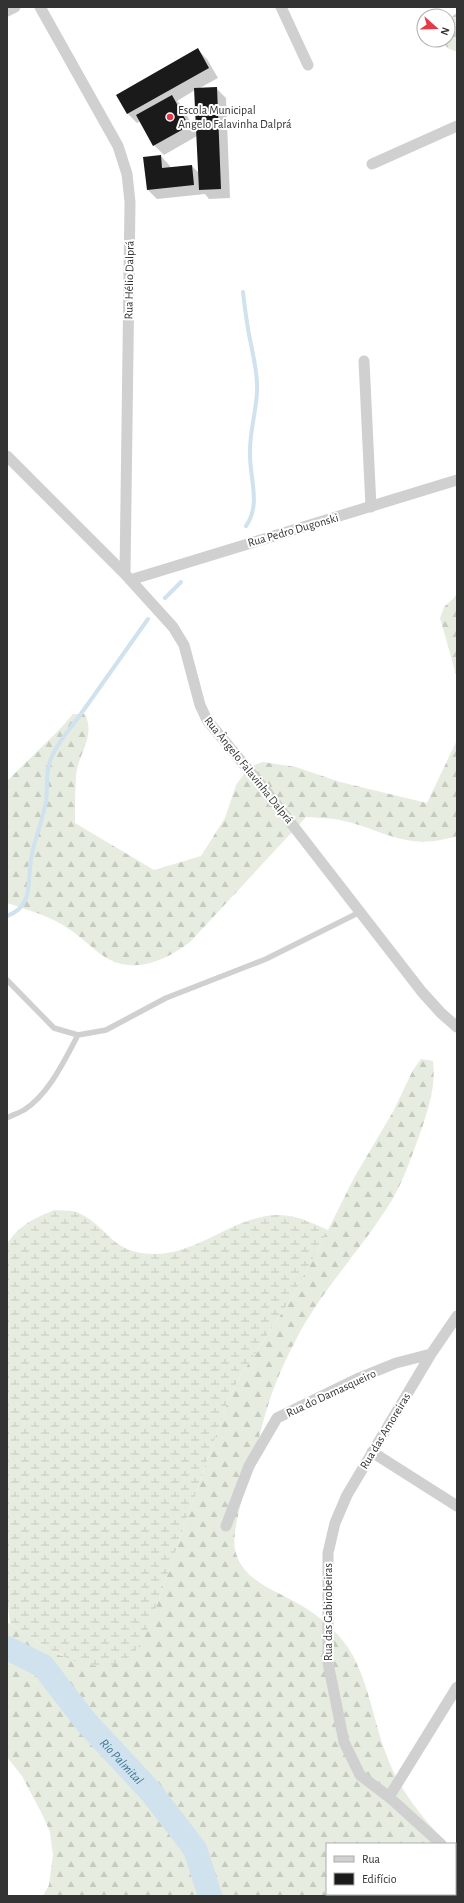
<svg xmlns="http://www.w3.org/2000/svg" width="464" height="1903" font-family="'Alegreya Sans',sans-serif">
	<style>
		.forest { fill: url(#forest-firs) }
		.wetland { fill: url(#wetland-marsh) }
		.shadow { fill: #0003; fill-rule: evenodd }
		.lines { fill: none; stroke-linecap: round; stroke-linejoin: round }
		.stream { stroke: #cfe2ee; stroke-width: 4 }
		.river { stroke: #cfe2ee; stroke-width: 24 }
		.building { fill: #1a1a1a }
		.service { stroke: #d0d0d0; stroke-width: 5.5 }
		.minor { stroke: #d0d0d0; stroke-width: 11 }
		.poi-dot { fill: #e63946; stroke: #fff; stroke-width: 1.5 }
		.labels { text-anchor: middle; stroke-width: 4; stroke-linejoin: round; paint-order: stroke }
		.poi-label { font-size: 12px; fill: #333; stroke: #fff; text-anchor: start }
		.street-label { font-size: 12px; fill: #333; stroke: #fff }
		.water-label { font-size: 13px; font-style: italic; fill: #3f7597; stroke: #fff }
	</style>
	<defs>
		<pattern id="forest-firs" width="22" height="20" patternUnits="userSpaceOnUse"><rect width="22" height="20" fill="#e6ecdf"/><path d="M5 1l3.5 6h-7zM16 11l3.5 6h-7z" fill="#c6cbc0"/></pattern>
		<pattern id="wetland-marsh" width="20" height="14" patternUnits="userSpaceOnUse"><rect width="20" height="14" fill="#e6ecdf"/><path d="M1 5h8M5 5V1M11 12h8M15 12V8" fill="none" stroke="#c6cbc0"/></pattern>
	</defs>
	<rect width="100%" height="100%" fill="#fff"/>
	<path class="forest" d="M 457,13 L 457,52 L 447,48 L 443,40 L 448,40 L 448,19 Z
		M 457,595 L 457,678 L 440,618 L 444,607 Z
		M 73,714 L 85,714 C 96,737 78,753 76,776 C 75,792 75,807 75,823 L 154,870 L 201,856 L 225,818 L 236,785 L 249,767 L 263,762 L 296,767 L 340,782 L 427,803 L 457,740 L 457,836 C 406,852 386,830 340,820 C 329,818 317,818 306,817 L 190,942 C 165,961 134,975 105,957 C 92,949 82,937 69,929 C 51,916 28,910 7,903 L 7,781 L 59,730 Z
		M 421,1059 L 433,1061 C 436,1085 429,1106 422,1128 C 413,1152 405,1178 392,1200 C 364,1246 326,1285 300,1332 C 286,1358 274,1384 266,1412 C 260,1431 256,1451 251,1470 C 245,1489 231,1532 235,1550 C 243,1584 282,1592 307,1609 C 325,1621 341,1635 352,1654 C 369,1685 374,1722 386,1754 C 399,1790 422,1818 448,1844 L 327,1844 L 327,1894 L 455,1894 L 455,1851 L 457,1853 L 457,1896 L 43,1896 L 49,1885 L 53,1855 L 50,1832 L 41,1812 L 22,1776 L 7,1757 L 7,1624 L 10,1623 L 37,1642 L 61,1656 L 153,1616 L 229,1398 L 239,1378 L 291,1299 L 328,1230 L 354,1178 L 394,1110 L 413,1070 Z"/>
	<path class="wetland" d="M 55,1210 C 63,1211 73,1210 79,1213 C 111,1229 111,1254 155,1254 C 198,1254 233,1217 276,1215 C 294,1214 313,1223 328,1230 L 291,1299 L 239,1378 L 229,1398 L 153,1616 C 147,1630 142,1647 130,1656 C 95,1685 39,1644 10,1623 L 7,1598 L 7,1245 C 17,1226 36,1217 55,1210 Z"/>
	<path class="shadow" d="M 198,50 L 207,59 L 218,78 L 198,89 L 216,88 L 226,98 L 230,198 L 209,199 L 205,194 L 157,199 L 148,190 L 161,156 L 170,166 L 170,168 L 192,166 L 199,173 L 197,136 L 164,155 L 154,145 L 141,121 L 137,123 L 128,114 L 117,95 ZM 195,90 L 197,134 L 182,106 L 177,101 Z"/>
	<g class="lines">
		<path class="stream" d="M 243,292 C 245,309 247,327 251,344 C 254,361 258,374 257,392 C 256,413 249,434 250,455 C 250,479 261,505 246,526
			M 165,598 L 181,582
			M 7,916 C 34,906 27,883 31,859 C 34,840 43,820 46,801 C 48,785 45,771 52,756 C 60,738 72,727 83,711 C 104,681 126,650 148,619"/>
		<path class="river" id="s1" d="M 7,1648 L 43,1666 L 86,1722 L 151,1792 L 195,1849 L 210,1896"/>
	</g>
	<path class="building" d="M 198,48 L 209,68 L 127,114 L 116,95 Z
		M 217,87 L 221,189 L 199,190 L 194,88 Z
		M 172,95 L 189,126 L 153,146 L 136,115 Z
		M 161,155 L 162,168 L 192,165 L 194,185 L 147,190 L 143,157 Z"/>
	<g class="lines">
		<path class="service" d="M 7,980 L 54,1028 L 78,1035 L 106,1030 L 166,998 L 266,959 L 360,912
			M 7,1118 C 12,1115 19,1113 24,1110 C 49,1094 64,1061 78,1035"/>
		<path class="minor" d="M 40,7 L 118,146 L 127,174 L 130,202 L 125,574
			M 281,7 L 308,65
			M 7,11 L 15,7
			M 372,164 L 457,126
			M 364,361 L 371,507
			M 7,456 L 125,574 L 173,627 L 184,645 L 200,705 L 207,720 L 267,792 L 422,992 L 441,1013 L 457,1027
			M 130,580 L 457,480
			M 372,1452 L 457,1506
			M 226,1526 L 249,1466 L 277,1418 L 359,1378 L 396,1363 L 431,1354
			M 389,1797 L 457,1687
			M 441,1844 L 389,1797 L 360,1775 L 344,1742 L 328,1663 L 328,1553 L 335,1523 L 347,1495 L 431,1354 L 457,1316
			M 455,1856 L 457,1858"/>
	</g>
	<circle class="poi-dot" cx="170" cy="117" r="4"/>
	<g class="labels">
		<g class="poi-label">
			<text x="178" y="114">Escola Municipal<tspan x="178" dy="14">Angelo Falavinha Dalprá</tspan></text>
		</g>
		<g class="street-label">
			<text transform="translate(129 280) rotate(-89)" y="4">Rua Hélio Dalprá</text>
			<text transform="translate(293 530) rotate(-16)" y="4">Rua Pedro Dugonski</text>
			<text transform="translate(249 770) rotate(51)" y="4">Rua Ângelo Falavinha Dalprá</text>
			<text transform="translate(331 1393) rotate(-25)" y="4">Rua do Damasqueiro</text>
			<text transform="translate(385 1431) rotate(-59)" y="4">Rua das Amoreiras</text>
			<text transform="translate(328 1612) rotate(-90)" y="4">Rua das Gabirobeiras</text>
		</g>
		<g class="water-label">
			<text dy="5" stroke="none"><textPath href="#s1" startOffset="164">Rio Palmital</textPath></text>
		</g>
	</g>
	<rect width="464" height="1903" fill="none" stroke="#333333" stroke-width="16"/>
	<rect x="326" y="1843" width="130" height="52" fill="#ffffff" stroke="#adadad"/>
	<rect x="334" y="1856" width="20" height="6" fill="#d0d0d0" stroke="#adadad"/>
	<text x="362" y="1863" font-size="12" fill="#333333">Rua</text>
	<rect x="334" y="1873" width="20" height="12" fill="#1a1a1a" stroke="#adadad"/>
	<text x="362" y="1883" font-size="12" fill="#333333">Edifício</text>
	<g transform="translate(436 28) rotate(110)"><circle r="19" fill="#ffffff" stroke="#adadad"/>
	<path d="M0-3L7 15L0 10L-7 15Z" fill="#e63946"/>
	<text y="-6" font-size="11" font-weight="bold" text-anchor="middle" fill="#333333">N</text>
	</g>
</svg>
